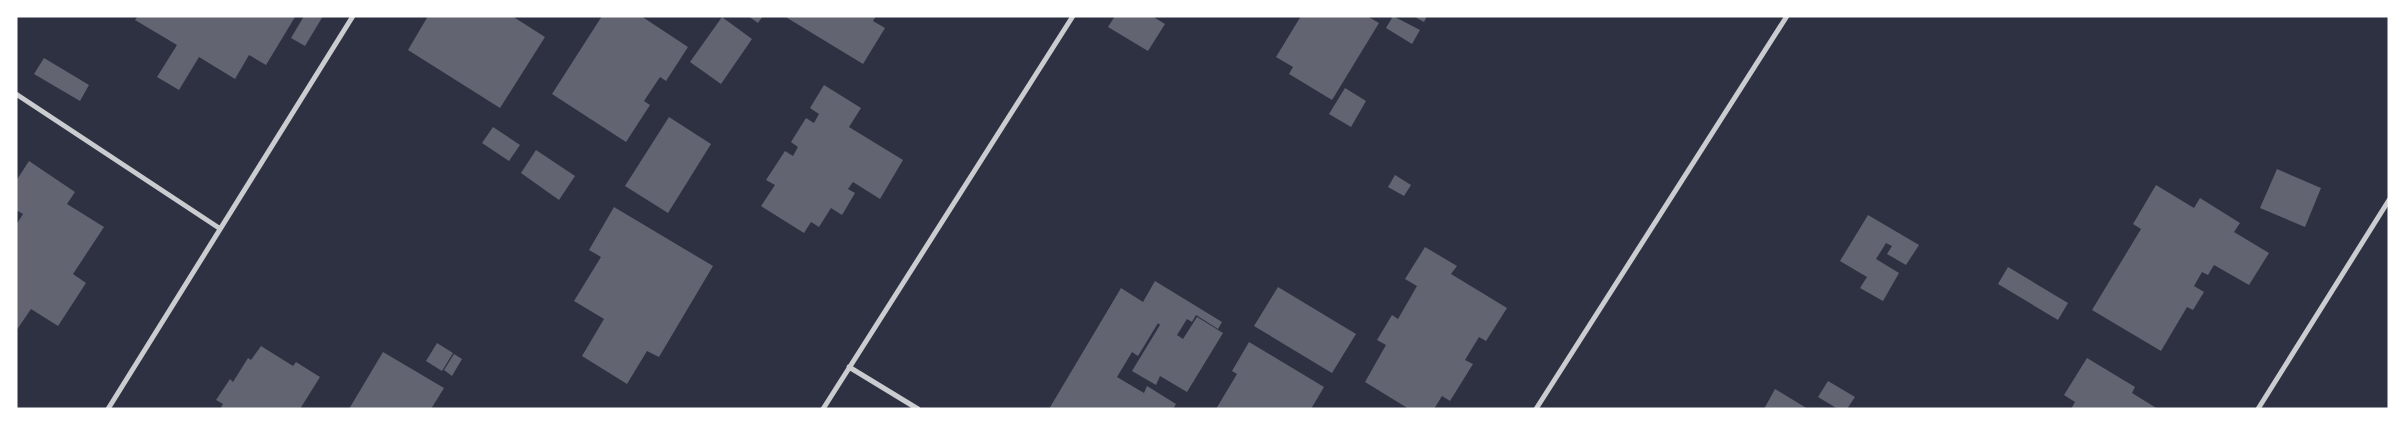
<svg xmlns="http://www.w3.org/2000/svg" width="2405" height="425" font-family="'PT Sans Narrow',sans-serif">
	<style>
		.building { fill: #626471 }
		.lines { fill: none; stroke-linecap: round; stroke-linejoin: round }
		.minor { stroke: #caccd0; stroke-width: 5 }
	</style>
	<rect width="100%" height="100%" fill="#2d3142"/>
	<path class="building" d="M 138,16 L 294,16 L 295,17 L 266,65 L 249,55 L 235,79 L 199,57 L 179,90 L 157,77 L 177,45 L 135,20 Z
		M 304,16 L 323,16 L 305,46 L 291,38 Z
		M 428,16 L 512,16 L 545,37 L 500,108 L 408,50 Z
		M 602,16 L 641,16 L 688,47 L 666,81 L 660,77 L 644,101 L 650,105 L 626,142 L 552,94 Z
		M 748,16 L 763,16 L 758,23 Z
		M 784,16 L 876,16 L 873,21 L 885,28 L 863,64 Z
		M 1115,16 L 1152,16 L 1165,24 L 1148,51 L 1108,27 Z
		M 1301,16 L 1367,16 L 1379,23 L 1332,100 L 1289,74 L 1293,67 L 1276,57 Z
		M 1393,16 L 1420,30 L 1412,44 L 1386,28 Z
		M 1413,16 L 1427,16 L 1424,22 Z
		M 722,17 L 752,39 L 721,84 L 690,62 Z
		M 44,58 L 89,85 L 80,101 L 34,74 Z
		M 824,85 L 861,108 L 849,127 L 903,160 L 880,199 L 853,182 L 848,189 L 855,193 L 842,215 L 831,208 L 819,227 L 811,222 L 804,233 L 761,206 L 775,185 L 766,180 L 785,151 L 793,156 L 798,147 L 791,142 L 806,118 L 814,123 L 819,114 L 810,108 Z
		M 1345,88 L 1366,101 L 1351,127 L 1329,114 Z
		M 669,117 L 711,144 L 668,213 L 625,186 Z
		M 493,127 L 520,145 L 509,161 L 482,143 Z
		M 536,150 L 575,176 L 559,200 L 521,173 Z
		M 29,161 L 75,192 L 67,204 L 104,227 L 73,274 L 86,283 L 58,326 L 31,309 L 16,331 L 16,225 L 23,214 L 16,210 L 16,181 Z
		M 2277,169 L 2321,188 L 2305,227 L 2260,208 Z
		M 1395,175 L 1411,185 L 1404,196 L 1388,187 Z
		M 2156,185 L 2194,208 L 2200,198 L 2240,223 L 2234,232 L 2269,253 L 2249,285 L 2214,265 L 2208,275 L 2202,272 L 2194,286 L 2204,292 L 2193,310 L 2187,307 L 2161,351 L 2092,310 L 2141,229 L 2133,224 Z
		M 614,207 L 713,266 L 659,357 L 647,351 L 627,384 L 582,356 L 604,319 L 574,301 L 601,257 L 589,250 Z
		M 1868,215 L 1919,245 L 1906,265 L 1887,254 L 1892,246 L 1886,243 L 1876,259 L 1899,273 L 1883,301 L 1860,288 L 1867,277 L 1840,261 Z
		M 1425,247 L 1457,266 L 1451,274 L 1507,308 L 1486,341 L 1479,337 L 1465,360 L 1473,364 L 1450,401 L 1442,396 L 1434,409 L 1409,409 L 1365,382 L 1386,345 L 1377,340 L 1392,315 L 1398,319 L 1417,286 L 1405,279 Z
		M 2008,267 L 2068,303 L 2058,320 L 1998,284 Z
		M 1155,281 L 1222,322 L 1218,329 L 1196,315 L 1192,322 L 1187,319 L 1177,335 L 1183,339 L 1197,317 L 1223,333 L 1187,392 L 1160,376 L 1156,385 L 1132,371 L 1160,325 L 1158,323 L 1138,356 L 1132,352 L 1117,377 L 1144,393 L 1147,386 L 1176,404 L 1173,409 L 1049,409 L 1121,288 L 1143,302 Z
		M 1278,287 L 1356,334 L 1332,373 L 1254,326 Z
		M 1249,342 L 1324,387 L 1311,409 L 1216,409 L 1237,374 L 1232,371 Z
		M 437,343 L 453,353 L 442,371 L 426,361 Z
		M 261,346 L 293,366 L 296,362 L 320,377 L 300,409 L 220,409 L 223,404 L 216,400 L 230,379 L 233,382 L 248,358 L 251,360 Z
		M 383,352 L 444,388 L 431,409 L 349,409 Z
		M 454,354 L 462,359 L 452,376 L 444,370 Z
		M 2087,358 L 2135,387 L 2132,393 L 2158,409 L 2071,409 L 2075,402 L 2064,395 Z
		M 1828,381 L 1855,397 L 1847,409 L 1838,409 L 1818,397 Z
		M 1775,389 L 1808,409 L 1764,409 Z"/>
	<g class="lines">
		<path class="minor" d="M 16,94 L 219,228
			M 849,367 L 918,409
			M 108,409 L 353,16
			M 823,409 L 1073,16
			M 1536,409 L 1787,16
			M 2258,409 L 2389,200"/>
	</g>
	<rect width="2405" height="425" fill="none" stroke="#ffffff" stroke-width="35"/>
</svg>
